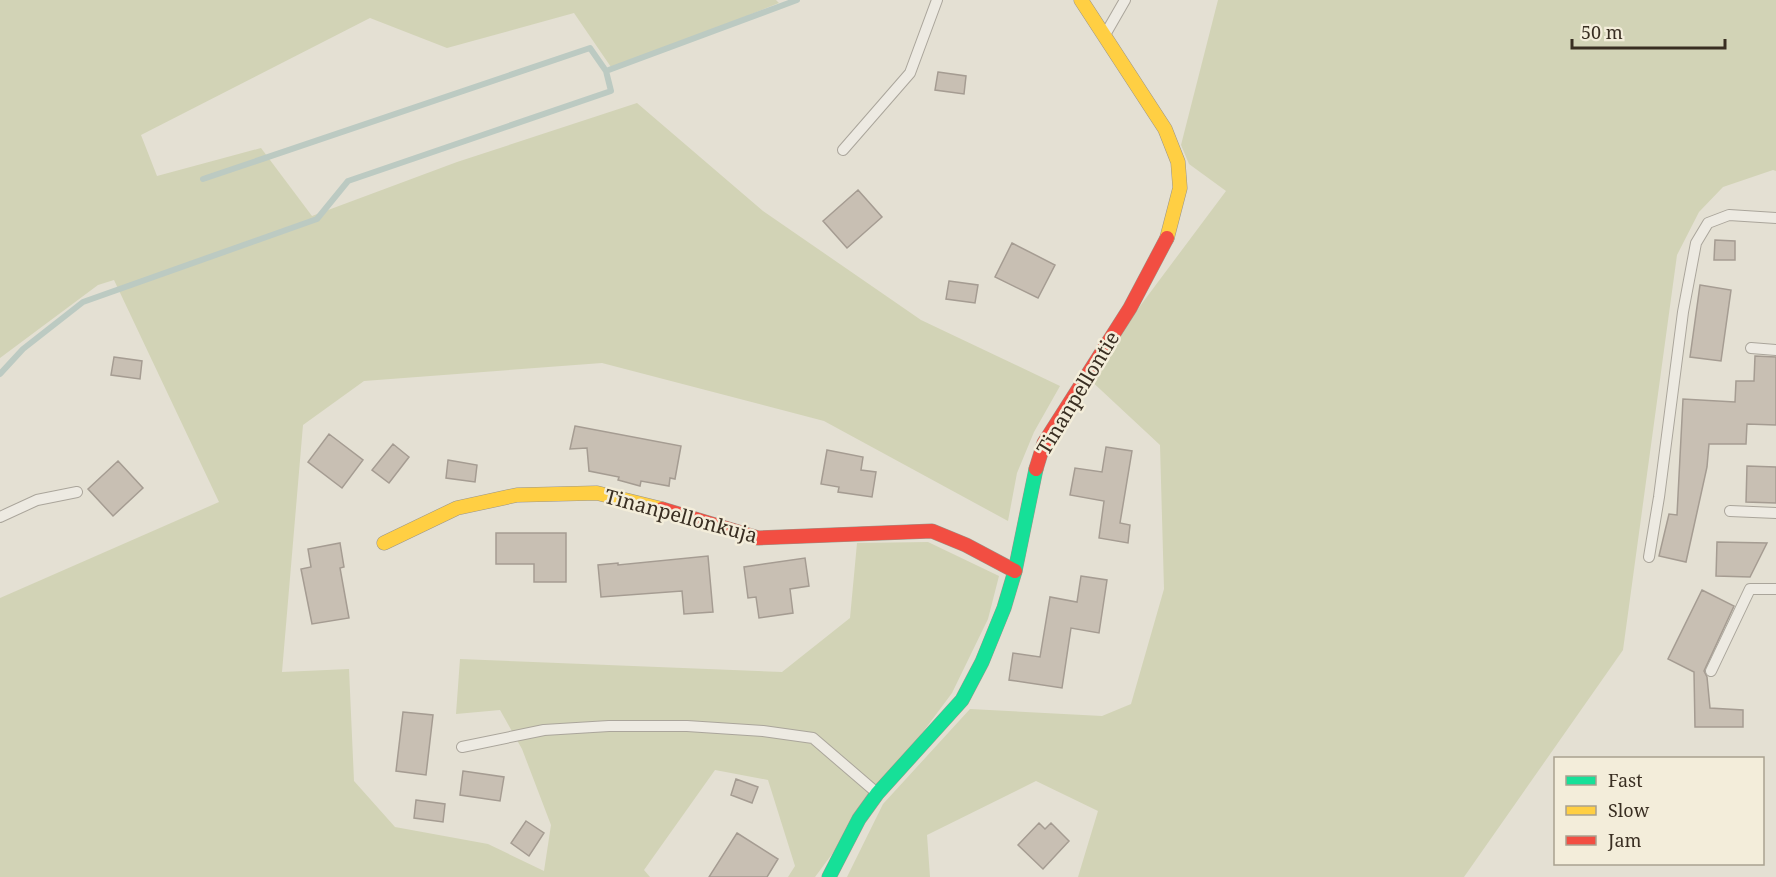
<svg xmlns="http://www.w3.org/2000/svg" width="1776" height="877" font-family="'Noto Serif',serif">
	<style>
		.green { fill: #d2d3b6 }
		.lines { fill: none; stroke-linecap: round; stroke-linejoin: round }
		.stream { stroke: #bccac2; stroke-width: 6 }
		.building { fill: #c8bfb3; stroke: #a59c92; stroke-width: 1.5 }
		.lane-casing { stroke: #aaa59b; stroke-width: 12 }
		.fast-casing { stroke: #9a958a; stroke-width: 15 }
		.slow-casing { stroke: #9a958a; stroke-width: 15 }
		.jam-casing { stroke: #9a958a; stroke-width: 15 }
		.lane { stroke: #edeae2; stroke-width: 10 }
		.fast { stroke: #16e098; stroke-width: 14 }
		.slow { stroke: #ffcf43; stroke-width: 14 }
		.jam { stroke: #f24e42; stroke-width: 14 }
		.labels { text-anchor: middle; stroke-width: 5; stroke-linejoin: round; paint-order: stroke }
		.street-label { font-size: 20px; fill: #392e22; stroke: #f3edda }
	</style>
	<rect width="100%" height="100%" fill="#e4e0d3"/>
	<path class="green" d="M 0,0 L 776,0 L 779,3 L 613,70 L 574,13 L 447,48 L 370,18 L 141,135 L 157,176 L 261,148 L 312,216 L 457,162 L 637,103 L 763,211 L 921,320 L 1060,386 L 1034,432 L 1017,473 L 1008,521 L 824,421 L 602,363 L 364,381 L 303,425 L 282,672 L 349,669 L 354,781 L 395,827 L 488,844 L 544,871 L 551,825 L 522,749 L 500,710 L 456,714 L 460,659 L 782,672 L 850,618 L 857,543 L 928,542 L 999,576 L 988,619 L 952,693 L 815,877 L 788,877 L 795,866 L 768,780 L 715,770 L 644,870 L 650,877 L 0,877 L 0,598 L 219,502 L 114,280 L 98,285 L 0,358 Z
		M 1218,0 L 1776,0 L 1776,171 L 1773,170 L 1723,187 L 1699,212 L 1677,255 L 1623,650 L 1464,877 L 1078,877 L 1098,811 L 1036,781 L 927,835 L 930,877 L 847,877 L 883,804 L 970,709 L 1102,716 L 1131,704 L 1164,589 L 1160,445 L 1087,377 L 1226,191 L 1189,164 L 1181,145 Z"/>
	<g class="lines">
		<path class="stream" d="M 203,179 L 590,48 L 606,71
			M 0,374 L 23,349 L 83,302 L 317,219 L 348,181 L 611,91 L 606,71 L 797,0"/>
	</g>
	<path class="building" d="M 938,72 L 966,76 L 964,94 L 935,90 Z
		M 858,190 L 882,217 L 847,248 L 823,221 Z
		M 1715,240 L 1735,241 L 1735,260 L 1714,260 Z
		M 1012,243 L 1055,265 L 1038,298 L 995,277 Z
		M 949,281 L 978,285 L 975,303 L 946,299 Z
		M 1700,285 L 1731,290 L 1721,361 L 1690,357 Z
		M 1755,356 L 1776,357 L 1776,425 L 1747,424 L 1746,444 L 1709,444 L 1707,467 L 1686,562 L 1659,556 L 1669,514 L 1677,515 L 1683,399 L 1735,402 L 1736,381 L 1754,381 Z
		M 114,357 L 142,361 L 140,379 L 111,375 Z
		M 575,426 L 681,446 L 675,479 L 670,478 L 669,486 L 641,481 L 640,486 L 618,480 L 619,477 L 589,471 L 587,448 L 570,449 Z
		M 329,434 L 363,460 L 342,488 L 308,462 Z
		M 393,444 L 409,457 L 389,483 L 372,470 Z
		M 1106,447 L 1132,451 L 1120,523 L 1130,525 L 1128,543 L 1099,538 L 1104,501 L 1070,495 L 1075,468 L 1102,472 Z
		M 827,450 L 863,457 L 861,470 L 876,472 L 872,497 L 838,492 L 839,487 L 821,484 Z
		M 448,460 L 477,465 L 475,482 L 446,478 Z
		M 118,461 L 143,488 L 113,516 L 88,489 Z
		M 1747,466 L 1776,467 L 1776,503 L 1746,502 Z
		M 496,533 L 566,533 L 566,582 L 534,582 L 534,564 L 496,564 Z
		M 1717,542 L 1767,543 L 1750,577 L 1716,576 Z
		M 340,543 L 344,567 L 340,568 L 349,618 L 312,624 L 301,569 L 311,567 L 308,549 Z
		M 708,556 L 713,612 L 684,614 L 682,591 L 601,597 L 598,565 L 618,563 L 618,565 Z
		M 805,558 L 809,586 L 790,589 L 793,613 L 759,618 L 756,597 L 748,598 L 744,567 Z
		M 1081,576 L 1107,580 L 1099,633 L 1071,628 L 1062,688 L 1009,680 L 1013,653 L 1040,657 L 1050,597 L 1077,602 Z
		M 1702,590 L 1734,606 L 1704,671 L 1707,677 L 1710,708 L 1743,710 L 1743,727 L 1695,727 L 1694,672 L 1668,659 Z
		M 403,712 L 433,715 L 426,775 L 396,771 Z
		M 463,771 L 504,777 L 500,801 L 460,795 Z
		M 736,779 L 758,787 L 752,803 L 731,795 Z
		M 416,800 L 445,804 L 443,822 L 414,818 Z
		M 526,821 L 544,833 L 529,856 L 511,843 Z
		M 1039,823 L 1045,829 L 1051,823 L 1069,841 L 1043,869 L 1018,845 Z
		M 737,833 L 778,859 L 767,877 L 709,877 Z"/>
	<g class="lines">
		<defs>
			<path id="lane" d="M 1106,33 L 1125,0
				M 843,150 L 910,73 L 937,0
				M 1751,348 L 1776,350
				M 1730,511 L 1776,513
				M 0,517 L 37,500 L 77,492
				M 1649,557 L 1659,497 L 1683,312 L 1696,243 L 1708,223 L 1729,215 L 1776,218
				M 1711,671 L 1750,589 L 1776,589
				M 462,747 L 544,730 L 609,726 L 687,726 L 763,731 L 813,738 L 877,793"/>
			<path id="fast" d="M 829,877 L 859,819 L 877,794 L 962,700 L 982,662 L 1004,608 L 1015,571 L 1036,469"/>
			<path id="slow" d="M 1081,0 L 1165,129 L 1178,162 L 1180,188 L 1167,238
				M 384,543 L 457,508 L 517,495 L 597,493 L 662,509"/>
			<path id="jam" d="M 1036,469 L 1044,443 L 1130,308 L 1167,238
				M 662,509 L 758,538 L 932,531 L 966,545 L 1015,571"/>
		</defs>
		<use href="#lane" class="lane-casing"/>
		<use href="#fast" class="fast-casing"/>
		<use href="#slow" class="slow-casing"/>
		<use href="#jam" class="jam-casing"/>
		<use href="#lane" class="lane"/>
		<use href="#fast" class="fast"/>
		<use href="#slow" class="slow"/>
		<use href="#jam" class="jam"/>
	</g>
	<g class="labels">
		<g class="street-label">
			<text transform="translate(1078 393) rotate(-59)" y="7">Tinanpellontie</text>
			<text transform="translate(681 516) rotate(15)" y="7">Tinanpellonkuja</text>
		</g>
	</g>
	<rect x="1554" y="757" width="210" height="108" fill="#f3edda" stroke="#a9a190" stroke-width="1.5"/>
	<rect x="1566" y="776" width="30" height="9" fill="#16e098" stroke="#a9a190" stroke-width="1.5"/>
	<text x="1608" y="787" font-size="18" fill="#392e22">Fast</text>
	<rect x="1566" y="806" width="30" height="9" fill="#ffcf43" stroke="#a9a190" stroke-width="1.5"/>
	<text x="1608" y="817" font-size="18" fill="#392e22">Slow</text>
	<rect x="1566" y="836" width="30" height="9" fill="#f24e42" stroke="#a9a190" stroke-width="1.5"/>
	<text x="1608" y="847" font-size="18" fill="#392e22">Jam</text>
	<path d="M1572 39v9h153v-9" fill="none" stroke="#392e22" stroke-width="3"/>
	<text x="1581" y="39" font-size="18" fill="#392e22" stroke="#f3edda" stroke-width="4.5" paint-order="stroke">50 m</text>
</svg>
